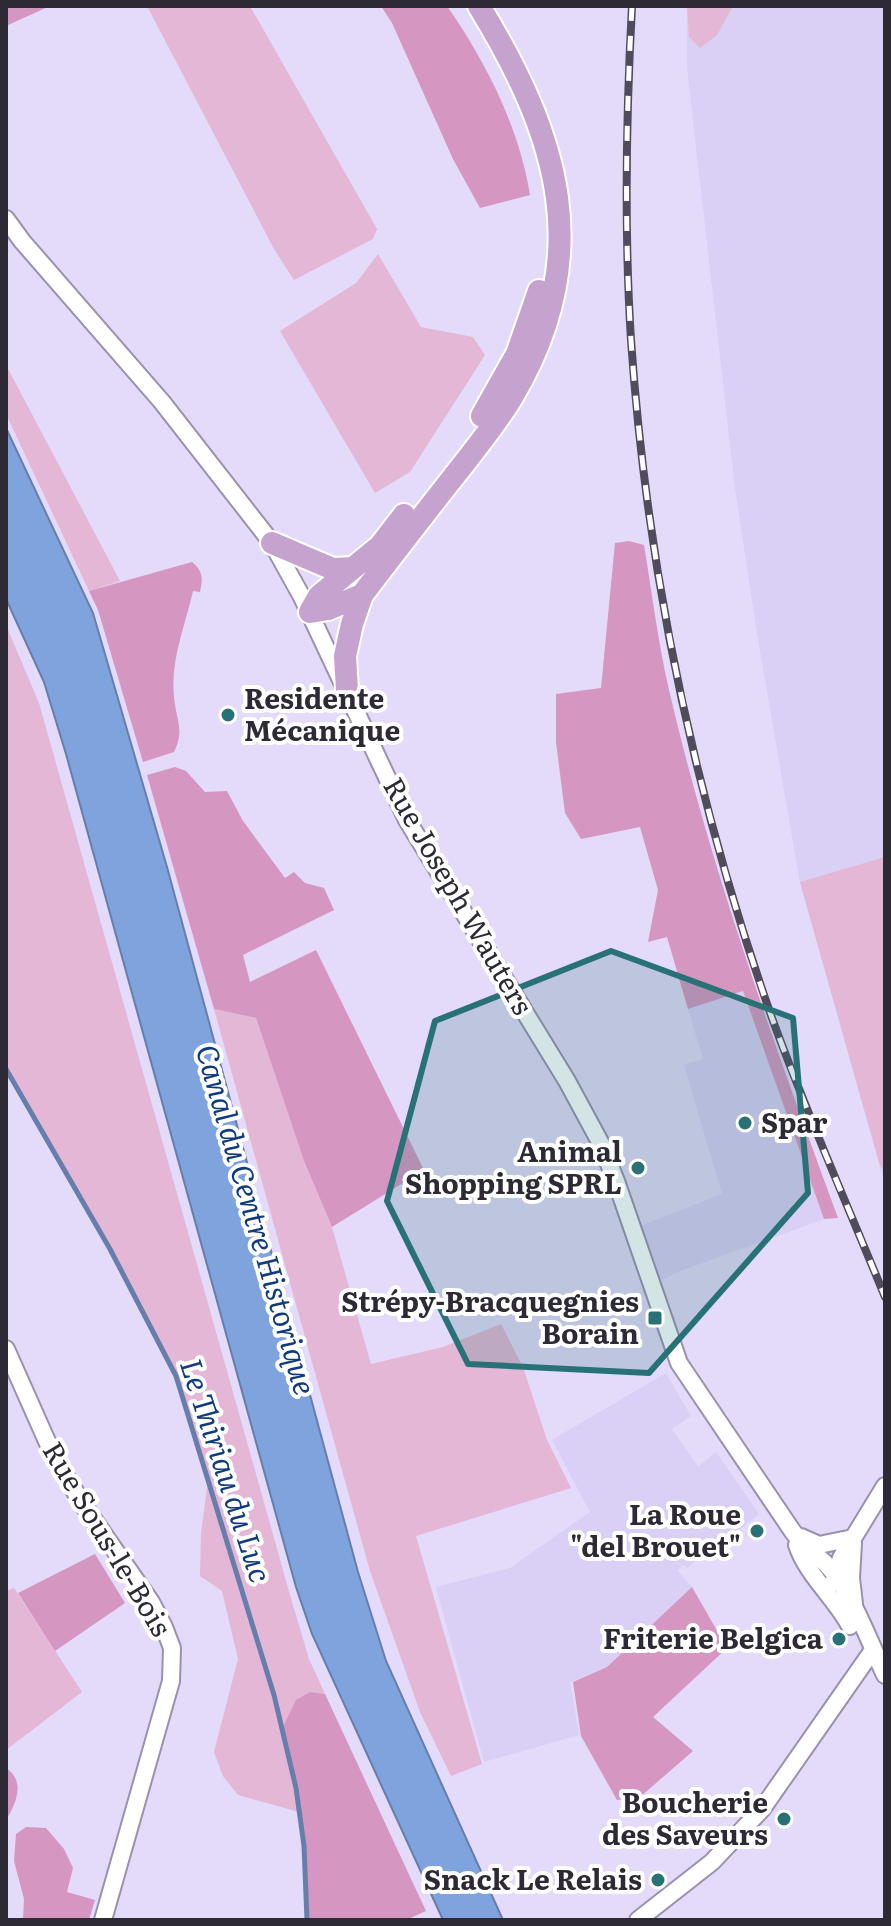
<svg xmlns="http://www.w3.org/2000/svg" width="891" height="1926" font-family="Literata,serif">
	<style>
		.built { fill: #dacff5 }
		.green { fill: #e3b7d5 }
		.forest { fill: #d596c2 }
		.water { fill: #7fa3dd; stroke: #667eab; stroke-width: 2 }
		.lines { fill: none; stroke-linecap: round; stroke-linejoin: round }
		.stream { stroke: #667eab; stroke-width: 5 }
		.tertiary-casing { stroke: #9991ae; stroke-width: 20 }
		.trunk-casing { stroke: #fff; stroke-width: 26 }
		.tertiary { stroke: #fff; stroke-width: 16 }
		.trunk { stroke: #c6a2cf; stroke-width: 22 }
		.rail-casing { stroke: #514c5c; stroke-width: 8 }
		.rail { stroke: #fff; stroke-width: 5; stroke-dasharray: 15; stroke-linecap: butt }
		.marked { fill: #287277; fill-opacity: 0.2; stroke: #287277; stroke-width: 6; stroke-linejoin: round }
		.poi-dot { fill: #287277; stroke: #fff; stroke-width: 3 }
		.labels { text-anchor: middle; stroke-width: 8; stroke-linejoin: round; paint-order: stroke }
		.poi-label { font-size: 28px; font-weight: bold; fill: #2d2935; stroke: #fff; text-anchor: end }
		.street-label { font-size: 28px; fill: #2d2935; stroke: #fff }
		.water-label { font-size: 30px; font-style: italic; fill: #103b7f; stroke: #fff }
	</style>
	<rect width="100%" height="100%" fill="#e4daf9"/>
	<path class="built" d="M 687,6 L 885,6 L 885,1185 L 800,883 L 757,633 L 735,488 L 687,68 Z
		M 743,990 L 824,1219 L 683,1270 L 652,1284 L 633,1229 L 722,1194 L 684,1065 L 703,1059 L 688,1009 Z
		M 666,1373 L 691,1416 L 672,1429 L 698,1467 L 716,1452 L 759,1514 L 699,1561 L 697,1560 L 687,1568 L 684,1565 L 677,1570 L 692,1587 L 607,1667 L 570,1682 L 579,1735 L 484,1762 L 436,1587 L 510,1568 L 590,1512 L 552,1440 Z"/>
	<path class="green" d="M 147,6 L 250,6 L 377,229 L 373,239 L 294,280 L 274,249 Z
		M 687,6 L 733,6 L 717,35 L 700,48 L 689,37 Z
		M 378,254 L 421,327 L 473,337 L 485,355 L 410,472 L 375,493 L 280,331 L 356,283 Z
		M 6,365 L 120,581 L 89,591 L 6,414 Z
		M 6,625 L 39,703 L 292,1602 L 309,1659 L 325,1694 L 310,1692 L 296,1788 L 299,1812 L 238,1795 L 223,1776 L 214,1752 L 238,1659 L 222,1591 L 200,1576 L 201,1534 L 208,1480 L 176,1376 L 110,1249 L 6,1069 Z
		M 885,857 L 885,1174 L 879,1162 L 800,882 Z
		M 214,1009 L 256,1018 L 304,1161 L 332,1227 L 371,1364 L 443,1347 L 501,1324 L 523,1367 L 547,1440 L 571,1488 L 416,1536 L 482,1764 L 451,1776 L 420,1712 L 370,1571 Z
		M 14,1588 L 82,1692 L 6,1750 L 6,1591 Z"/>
	<path class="forest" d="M 6,6 L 50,6 L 6,26 Z
		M 381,6 L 447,6 C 486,62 519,127 530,195 L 480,208 L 453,159 L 392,23 Z
		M 629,541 L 644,545 C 652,593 658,642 669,690 C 711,870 774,1044 838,1218 L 824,1219 L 743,991 L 688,1009 L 667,937 L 648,942 L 658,890 L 640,827 L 581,839 L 565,813 L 556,742 L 556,694 L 601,688 L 615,543 Z
		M 192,562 C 203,571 203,578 200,592 L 193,591 C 185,626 170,661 174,697 C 176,720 185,730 174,752 L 143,762 L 98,610 L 89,591 Z
		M 175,767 L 186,771 L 205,792 L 227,791 L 243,821 L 285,878 L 294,872 L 305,883 L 324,888 L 334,910 L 243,955 L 250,982 L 316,950 L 424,1170 L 332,1227 L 304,1161 L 256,1018 L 214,1009 L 147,775 Z
		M 95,1554 L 125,1603 L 55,1651 L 18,1593 Z
		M 692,1587 L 727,1648 L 653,1717 L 693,1751 L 640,1797 L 617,1800 L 581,1736 L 573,1682 L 607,1667 Z
		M 310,1692 L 325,1694 L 426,1911 L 406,1920 L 307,1920 L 304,1846 L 296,1788 L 282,1729 L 296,1700 Z
		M 6,1768 C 26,1781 16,1804 6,1820 Z
		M 26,1827 L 46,1828 L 64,1849 L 73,1868 L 67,1892 L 95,1900 L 89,1920 L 23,1920 L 24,1899 L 14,1861 L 16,1834 Z"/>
	<path class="water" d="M 6,428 L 93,613 L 167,867 L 358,1572 L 386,1661 L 503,1920 L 443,1920 L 312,1634 L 296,1587 L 66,754 L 44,682 L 6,599 Z"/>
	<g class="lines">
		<path class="stream" d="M 6,1069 L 110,1249 L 176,1376 L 274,1695 L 296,1788 L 304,1846 L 307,1920"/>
		<defs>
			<path id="tertiary" d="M 6,219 L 22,241 L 162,402 L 272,543 L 302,597 L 407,820 L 567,1081 L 600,1142 L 616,1181 L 679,1363 L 793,1532 C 803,1545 814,1553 825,1563 C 851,1590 869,1641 885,1675
				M 6,1349 L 54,1457 L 82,1503 L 151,1602 L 164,1627 L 172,1648 L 171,1681 L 103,1920
				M 801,1537 L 819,1545 L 853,1538
				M 853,1543 L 851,1578 L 854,1604
				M 797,1545 C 807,1575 835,1598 850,1626
				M 833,1583 L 841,1558 L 885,1486
				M 638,1920 L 712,1862 L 762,1809 L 873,1650"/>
			<path id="trunk" d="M 482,416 L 517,354 L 539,291
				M 272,543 L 333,569 L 353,568
				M 310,612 L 319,596 L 380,546 L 404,515
				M 310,612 L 328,609 L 362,595
				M 347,690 L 345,656 L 352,624 L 362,595 C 391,557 421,518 451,480 C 472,453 494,427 512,397 C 596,256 559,137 479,6"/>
		</defs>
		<use href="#tertiary" class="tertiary-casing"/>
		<use href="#trunk" class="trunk-casing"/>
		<use href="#tertiary" class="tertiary"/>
		<use href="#trunk" class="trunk"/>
		<defs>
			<path id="rail" d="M 632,6 C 626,117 624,229 631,340 C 647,570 695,800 772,1018 C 806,1112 847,1204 885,1297"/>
		</defs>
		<use href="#rail" class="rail-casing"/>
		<use href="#rail" class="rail"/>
	</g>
	<path class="marked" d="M 611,951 L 793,1018 L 808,1193 L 649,1373 L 468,1364 L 387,1201 L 435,1021 Z"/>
	<g class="poi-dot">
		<circle cx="228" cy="715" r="8"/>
		<circle cx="745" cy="1123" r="8"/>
		<circle cx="638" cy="1168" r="8"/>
		<rect x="647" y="1310" width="16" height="16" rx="4"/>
		<circle cx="757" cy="1531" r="8"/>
		<circle cx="839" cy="1639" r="8"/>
		<circle cx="784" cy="1819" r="8"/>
		<circle cx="658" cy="1880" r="8"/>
	</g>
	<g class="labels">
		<g class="poi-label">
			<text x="244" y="709" text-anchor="start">Residente<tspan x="244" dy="32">Mécanique</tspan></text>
			<text x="761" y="1133" text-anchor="start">Spar</text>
			<text x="622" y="1162">Animal<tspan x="622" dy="32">Shopping SPRL</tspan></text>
			<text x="639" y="1312">Strépy-Bracquegnies<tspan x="639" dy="32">Borain</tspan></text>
			<text x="741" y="1525">La Roue<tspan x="741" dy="32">"del Brouet"</tspan></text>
			<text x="823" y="1649">Friterie Belgica</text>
			<text x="768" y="1813">Boucherie<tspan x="768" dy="32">des Saveurs</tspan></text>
			<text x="642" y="1890">Snack Le Relais</text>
		</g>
		<g class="street-label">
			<text transform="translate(458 896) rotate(60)" y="10">Rue Joseph Wauters</text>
			<text transform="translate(107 1539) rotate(59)" y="10">Rue Sous-le-Bois</text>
		</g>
		<g class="water-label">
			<text transform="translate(255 1220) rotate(74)" y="10">Canal du Centre Historique</text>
			<text transform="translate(225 1471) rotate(72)" y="10">Le Thiriau du Luc</text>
		</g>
	</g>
	<rect width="891" height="1926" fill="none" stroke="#2d2935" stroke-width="16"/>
</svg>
